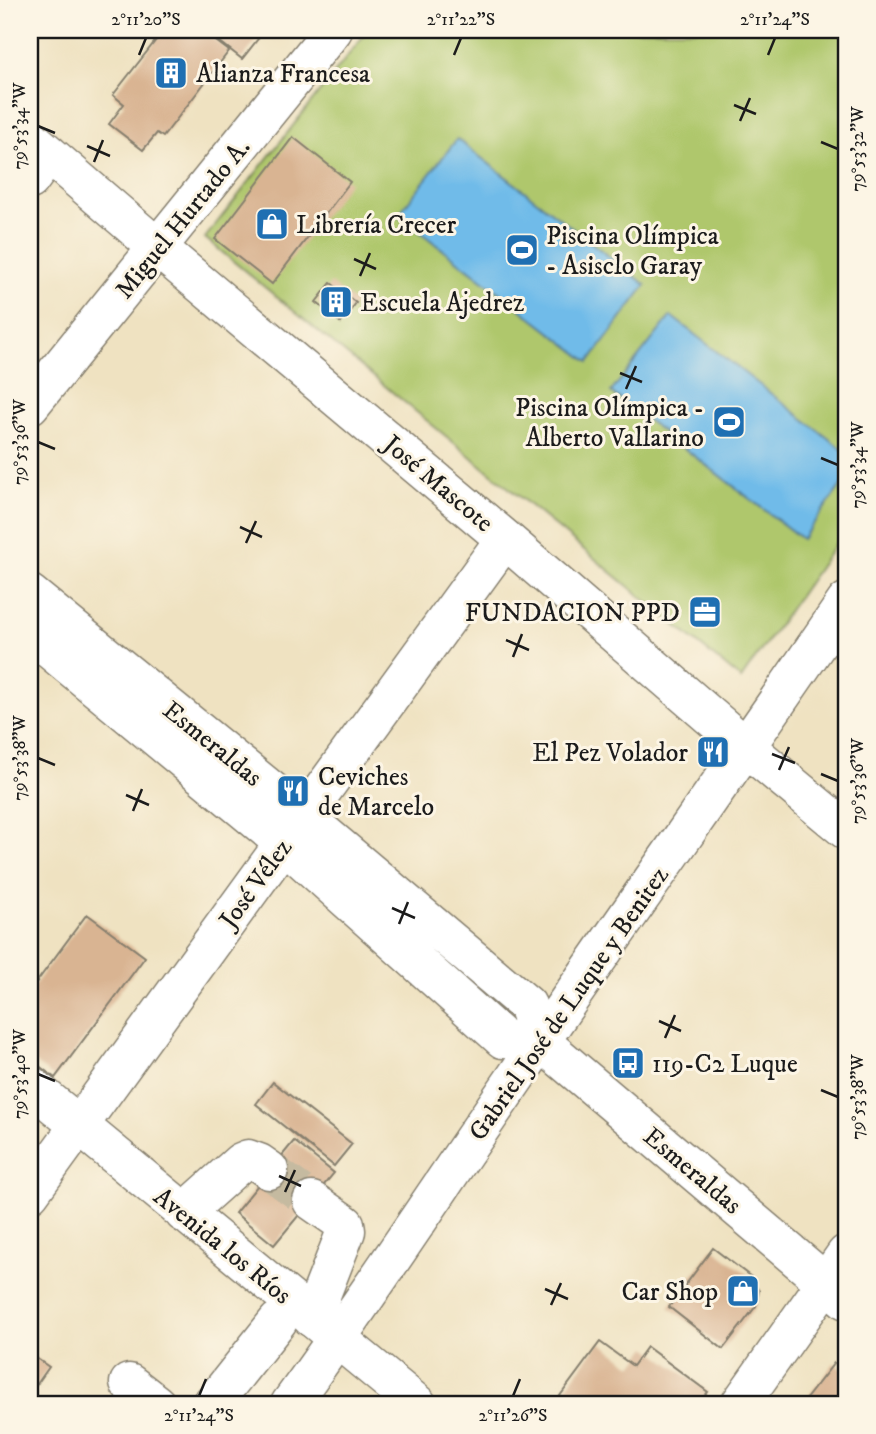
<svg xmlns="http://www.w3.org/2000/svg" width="876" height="1434" font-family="'IM FELL DW Pica',serif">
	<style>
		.green { fill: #afc76c; stroke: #667244; stroke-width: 2 }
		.water { fill: #70bbe9; stroke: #466c82; stroke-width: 2 }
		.building { fill: #d9b492 }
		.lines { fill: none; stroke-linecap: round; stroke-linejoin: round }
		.minor-tunnel { stroke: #c5baa0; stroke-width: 38; stroke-dasharray: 38 19; stroke-linecap: butt }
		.minor-casing { stroke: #867f6e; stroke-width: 41 }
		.major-casing { stroke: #867f6e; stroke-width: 41 }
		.minor { stroke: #fff; stroke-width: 38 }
		.major { stroke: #fff; stroke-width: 38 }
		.ticks { fill: none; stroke: #1c1c1c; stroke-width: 2.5 }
		.labels { text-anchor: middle; stroke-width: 6; stroke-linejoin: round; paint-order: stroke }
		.poi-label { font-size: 26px; fill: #1c1c1c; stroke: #fcf5e5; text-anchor: start }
		.street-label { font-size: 26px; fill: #1c1c1c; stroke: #fcf5e5 }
		.neatline { fill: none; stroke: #1c1c1c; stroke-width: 2.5 }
		.ticks-label { font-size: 18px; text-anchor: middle; fill: #1c1c1c }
	</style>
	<rect width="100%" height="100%" fill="#fcf5e5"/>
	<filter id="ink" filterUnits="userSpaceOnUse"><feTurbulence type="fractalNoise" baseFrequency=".0143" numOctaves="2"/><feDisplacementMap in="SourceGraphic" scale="14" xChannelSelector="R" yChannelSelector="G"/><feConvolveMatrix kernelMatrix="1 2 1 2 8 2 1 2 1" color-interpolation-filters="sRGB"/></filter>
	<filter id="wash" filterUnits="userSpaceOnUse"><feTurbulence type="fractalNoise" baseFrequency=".00686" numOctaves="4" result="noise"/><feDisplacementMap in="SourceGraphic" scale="28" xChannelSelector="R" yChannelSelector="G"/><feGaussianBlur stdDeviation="1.57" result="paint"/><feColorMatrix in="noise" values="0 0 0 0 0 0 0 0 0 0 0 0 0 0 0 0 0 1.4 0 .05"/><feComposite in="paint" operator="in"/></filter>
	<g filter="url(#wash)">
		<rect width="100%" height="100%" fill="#efe2c1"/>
		<path class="green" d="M 368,30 L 846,30 L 846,529 L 741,679 L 205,238 Z"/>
		<path class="water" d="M 457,139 L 646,285 L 589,362 L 398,215 Z
			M 671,316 L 846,452 L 846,479 L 802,539 L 611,392 Z"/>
		<g id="blocks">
			<path class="building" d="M 164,30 L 201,30 L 229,51 L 163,137 L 157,133 L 143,150 L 109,124 L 124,104 L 113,95 Z
				M 205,30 L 265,30 L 242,59 Z
				M 293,137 L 350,182 L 272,284 L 215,239 Z
				M 331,283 L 356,303 L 341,323 L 316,302 Z
				M 87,914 L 145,957 L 55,1078 L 30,1059 L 30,991 Z
				M 273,1082 L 352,1144 L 334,1166 L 256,1104 Z
				M 294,1141 L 334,1173 L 274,1245 L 235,1213 Z
				M 713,1248 L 751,1277 L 759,1291 L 756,1306 L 723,1349 L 669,1307 Z
				M 600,1342 L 633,1366 L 647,1347 L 708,1392 L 698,1404 L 554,1404 Z
				M 30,1354 L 49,1367 L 30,1394 Z
				M 834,1363 L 846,1373 L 846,1404 L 802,1404 Z"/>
		</g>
	</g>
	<g filter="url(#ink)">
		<use href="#blocks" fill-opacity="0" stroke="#867f6e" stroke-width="2"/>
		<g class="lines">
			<path class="minor-tunnel" d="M 269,1170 L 312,1201"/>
			<defs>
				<path id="minor" d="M 30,138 L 158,248 L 505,539 L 747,748 L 846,830
					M 30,180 L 49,154
					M 30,405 L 333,30
					M 30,1193 L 505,539
					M 312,1201 L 345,1224 L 346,1231 L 312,1318
					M 184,1213 L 241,1162 L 248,1159 L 259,1163 L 269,1170
					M 129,1383 L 156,1404
					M 212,1404 L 278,1321
					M 290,1404 C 376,1286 456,1162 540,1042 C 641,895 745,750 846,602"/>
				<path id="major" d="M 30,594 L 304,817 L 527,1005 L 540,1041 L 846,1300
					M 30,633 L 284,843 L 503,1039 L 540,1041
					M 30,1085 L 417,1404
					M 740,1404 L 846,1254"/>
			</defs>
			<use href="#minor" class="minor-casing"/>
			<use href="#major" class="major-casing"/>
			<use href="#minor" class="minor"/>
			<use href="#major" class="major"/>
		</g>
	</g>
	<path class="ticks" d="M 139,55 L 146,38M 454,55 L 461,38M 768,55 L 775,38M 734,105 L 756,114M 740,121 L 750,98M 38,126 L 55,133M 821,142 L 838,149M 87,146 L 110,156M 94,162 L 103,140M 354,259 L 376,269M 360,276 L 370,253M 620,373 L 642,382M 626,389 L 636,366M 38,442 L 55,449M 821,458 L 838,465M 240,527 L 262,537M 246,543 L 256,521M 506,640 L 529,650M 513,657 L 522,634M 772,754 L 795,763M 38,758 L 55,765M 779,770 L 789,747M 821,774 L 838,781M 126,795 L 149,805M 133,811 L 142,789M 392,908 L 415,918M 399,924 L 408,902M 659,1021 L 681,1031M 665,1038 L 675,1015M 38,1074 L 55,1081M 821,1090 L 838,1097M 279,1176 L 301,1186M 285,1192 L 295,1170M 545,1289 L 568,1299M 551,1305 L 561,1283M 199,1396 L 206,1379M 513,1396 L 520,1379"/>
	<defs>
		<symbol id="building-square" viewBox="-11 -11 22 22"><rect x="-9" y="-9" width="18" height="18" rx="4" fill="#1f6fb2" stroke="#fcf5e5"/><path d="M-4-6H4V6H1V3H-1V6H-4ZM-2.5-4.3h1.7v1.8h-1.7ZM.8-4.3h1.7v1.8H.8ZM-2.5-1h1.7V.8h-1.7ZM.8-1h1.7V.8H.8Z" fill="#fff"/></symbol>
		<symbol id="shop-square" viewBox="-11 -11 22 22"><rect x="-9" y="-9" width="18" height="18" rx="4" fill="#1f6fb2" stroke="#fcf5e5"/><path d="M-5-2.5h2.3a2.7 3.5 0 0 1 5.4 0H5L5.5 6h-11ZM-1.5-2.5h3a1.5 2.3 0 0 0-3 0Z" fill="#fff"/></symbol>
		<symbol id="stadium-square" viewBox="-11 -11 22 22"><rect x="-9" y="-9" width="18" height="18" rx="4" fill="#1f6fb2" stroke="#fcf5e5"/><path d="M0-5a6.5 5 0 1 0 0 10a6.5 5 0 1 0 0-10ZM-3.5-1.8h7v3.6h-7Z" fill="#fff"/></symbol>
		<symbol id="office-square" viewBox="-11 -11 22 22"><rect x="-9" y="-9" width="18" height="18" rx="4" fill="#1f6fb2" stroke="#fcf5e5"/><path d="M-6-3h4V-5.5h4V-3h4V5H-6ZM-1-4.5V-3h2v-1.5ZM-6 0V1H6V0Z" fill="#fff"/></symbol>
		<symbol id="restaurant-square" viewBox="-11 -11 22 22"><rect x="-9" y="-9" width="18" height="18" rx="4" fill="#1f6fb2" stroke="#fcf5e5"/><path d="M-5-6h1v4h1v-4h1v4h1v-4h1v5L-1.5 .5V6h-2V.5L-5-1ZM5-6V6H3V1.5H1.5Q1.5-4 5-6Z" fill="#fff"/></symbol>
		<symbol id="bus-square" viewBox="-11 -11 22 22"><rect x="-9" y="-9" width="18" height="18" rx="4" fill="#1f6fb2" stroke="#fcf5e5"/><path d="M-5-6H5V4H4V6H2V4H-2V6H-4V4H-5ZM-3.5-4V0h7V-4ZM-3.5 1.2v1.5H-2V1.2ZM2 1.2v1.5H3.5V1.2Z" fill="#fff"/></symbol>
	</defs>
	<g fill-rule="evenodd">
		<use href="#building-square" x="152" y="54" width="38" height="38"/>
		<use href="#shop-square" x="253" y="205" width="38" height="38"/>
		<use href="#stadium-square" x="503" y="231" width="38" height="38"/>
		<use href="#building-square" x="317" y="283" width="38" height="38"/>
		<use href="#stadium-square" x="710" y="403" width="38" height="38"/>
		<use href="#office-square" x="686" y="593" width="38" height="38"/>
		<use href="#restaurant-square" x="694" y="733" width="38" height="38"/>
		<use href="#restaurant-square" x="274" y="772" width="38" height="38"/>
		<use href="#bus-square" x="609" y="1044" width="38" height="38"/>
		<use href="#shop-square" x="724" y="1272" width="38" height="38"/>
	</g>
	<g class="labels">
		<g class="poi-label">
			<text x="196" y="82">Alianza Francesa</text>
			<text x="296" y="233">Librería Crecer</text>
			<text x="546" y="244">Piscina Olímpica<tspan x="546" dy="30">- Asisclo Garay</tspan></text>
			<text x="360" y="311">Escuela Ajedrez</text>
			<text x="704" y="416" text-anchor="end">Piscina Olímpica -<tspan x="704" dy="30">Alberto Vallarino</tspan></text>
			<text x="680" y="621" text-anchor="end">FUNDACION PPD</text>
			<text x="688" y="761" text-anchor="end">El Pez Volador</text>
			<text x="318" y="785">Ceviches<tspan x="318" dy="30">de Marcelo</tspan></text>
			<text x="652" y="1072">119-C2 Luque</text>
			<text x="718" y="1300" text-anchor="end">Car Shop</text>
		</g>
		<g class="street-label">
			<text transform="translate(182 218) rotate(-51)" y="9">Miguel Hurtado A.</text>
			<text transform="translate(439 483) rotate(40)" y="9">José Mascote</text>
			<text transform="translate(213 743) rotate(39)" y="9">Esmeraldas</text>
			<text transform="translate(255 883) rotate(-54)" y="9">José Vélez</text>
			<text transform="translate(568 1003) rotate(-55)" y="9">Gabriel José de Luque y Benitez</text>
			<text transform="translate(693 1170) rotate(40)" y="9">Esmeraldas</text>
			<text transform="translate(223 1245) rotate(39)" y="9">Avenida los Ríos</text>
		</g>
	</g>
	<rect width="876" height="1434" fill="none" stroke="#fcf5e5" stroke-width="77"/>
	<rect x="38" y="38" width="800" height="1358" class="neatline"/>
	<g class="ticks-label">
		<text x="146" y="25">2°11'20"S</text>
		<text x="461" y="25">2°11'22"S</text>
		<text x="775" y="25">2°11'24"S</text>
		<text transform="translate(19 126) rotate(-90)" y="6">79°53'34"W</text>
		<text transform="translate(857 149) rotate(-90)" y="6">79°53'32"W</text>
		<text transform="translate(19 442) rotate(-90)" y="6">79°53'36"W</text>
		<text transform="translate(857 465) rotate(-90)" y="6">79°53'34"W</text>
		<text transform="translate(19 758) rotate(-90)" y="6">79°53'38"W</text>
		<text transform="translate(857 781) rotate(-90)" y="6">79°53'36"W</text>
		<text transform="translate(19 1074) rotate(-90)" y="6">79°53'40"W</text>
		<text transform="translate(857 1097) rotate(-90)" y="6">79°53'38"W</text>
		<text x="199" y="1421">2°11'24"S</text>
		<text x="513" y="1421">2°11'26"S</text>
	</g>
</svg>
